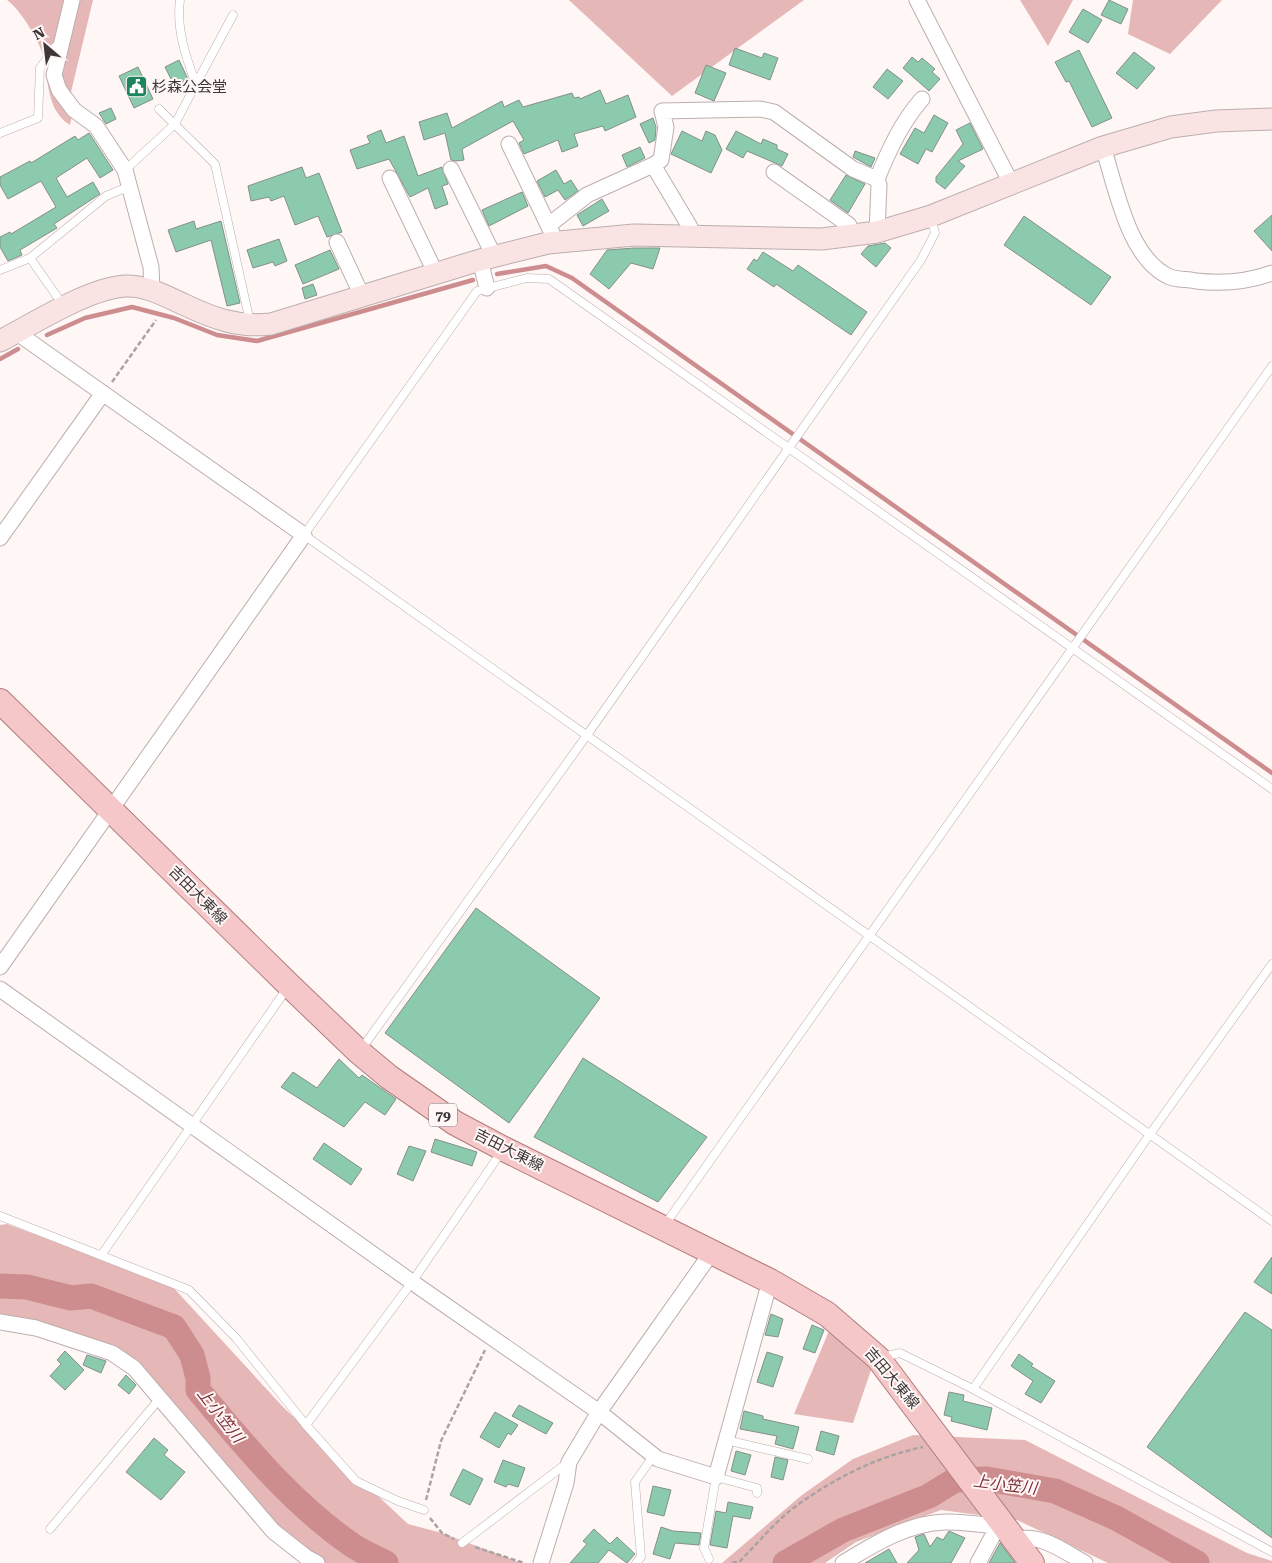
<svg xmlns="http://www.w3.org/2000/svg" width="1272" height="1563" font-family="'Roboto Serif','Noto Sans JP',serif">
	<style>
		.green { fill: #e5b7b7 }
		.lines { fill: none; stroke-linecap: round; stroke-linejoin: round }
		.stream { stroke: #cd8d8e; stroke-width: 4.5 }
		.river { stroke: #cd8d8e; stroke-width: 25 }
		.building { fill: #8bcaac; stroke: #849089 }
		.lane-casing { stroke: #bdaeae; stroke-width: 9 }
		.street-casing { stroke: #bdaeae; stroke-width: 17 }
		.secondary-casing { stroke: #bdaeae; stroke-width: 23 }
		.primary-casing { stroke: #b17d7d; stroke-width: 26 }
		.path { stroke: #aba3a3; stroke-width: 2.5; stroke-dasharray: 5 2.5; stroke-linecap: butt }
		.lane { stroke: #fff; stroke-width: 8 }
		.street { stroke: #fff; stroke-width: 15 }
		.secondary { stroke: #fae3e3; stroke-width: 21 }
		.primary { stroke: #f5c7c8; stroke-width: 24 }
		.labels { text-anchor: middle; stroke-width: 4; stroke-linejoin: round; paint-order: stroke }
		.shield { fill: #fff6f6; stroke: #777070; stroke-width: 1 }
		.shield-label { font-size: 14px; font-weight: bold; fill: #3d3737 }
		.poi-label { font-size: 15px; fill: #3d3737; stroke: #fff6f6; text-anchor: start }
		.street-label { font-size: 15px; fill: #3d3737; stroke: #fff6f6 }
		.water-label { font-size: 16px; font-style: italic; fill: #7c2e34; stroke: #fff6f6 }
	</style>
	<rect width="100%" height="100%" fill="#fff6f6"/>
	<path class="green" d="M 7,0 L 93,0 L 71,92 L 75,102 L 70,125 C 46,110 49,80 43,55 C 39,40 19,8 7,0 Z
		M 569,0 L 804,0 L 672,96 Z
		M 1020,0 L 1073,0 L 1048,46 Z
		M 1133,0 L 1222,0 L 1170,54 L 1128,34 Z
		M 7,1224 L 171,1285 L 283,1407 L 408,1524 L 442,1533 L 521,1563 L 318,1563 L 306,1557 L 126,1355 L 0,1323 L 0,1225 Z
		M 829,1331 L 872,1367 L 853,1423 L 794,1414 Z
		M 913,1435 L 1025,1440 L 1247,1553 L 1272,1561 L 1272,1563 L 1108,1563 L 1017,1520 L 941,1510 L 856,1542 L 825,1563 L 722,1563 L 802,1495 L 853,1459 Z"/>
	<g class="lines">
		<path class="stream" d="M 497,274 L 546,266 L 572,278 L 1272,773
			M 47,335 L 85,318 L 132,307 L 174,318 L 217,335 L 257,341 L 473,280
			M 0,359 L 18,349"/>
		<path class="river" d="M 0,1286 L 27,1287 L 71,1298 L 91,1296 L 174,1327 L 192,1355 L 198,1378 L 198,1390 C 245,1446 291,1503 352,1545 C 362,1552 375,1557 386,1563
			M 785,1563 L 843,1530 L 929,1496 L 955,1480 L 987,1479 L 1055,1491 L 1116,1518 L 1197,1563"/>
	</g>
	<path class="building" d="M 1109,0 L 1128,9 L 1121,24 L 1101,15 Z
		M 1083,9 L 1102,20 L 1088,43 L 1069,32 Z
		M 735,48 L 762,58 L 764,53 L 778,58 L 770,80 L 729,65 Z
		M 1079,50 L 1112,118 L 1092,127 L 1069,81 L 1066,82 L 1055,62 Z
		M 1134,52 L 1155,68 L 1137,89 L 1116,73 Z
		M 912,57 L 918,62 L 922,58 L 935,69 L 932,72 L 940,79 L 929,91 L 903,68 Z
		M 179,60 L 188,79 L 175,87 L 165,67 Z
		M 706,65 L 726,73 L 714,101 L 695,93 Z
		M 138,67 L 153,99 L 134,108 L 119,76 Z
		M 887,69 L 903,81 L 888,99 L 873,87 Z
		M 600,90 L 606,104 L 628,95 L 636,117 L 605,131 L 603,126 L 574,134 L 578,146 L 562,152 L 558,140 L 524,154 L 519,143 L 524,140 L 513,121 L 462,149 L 464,160 L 456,161 L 451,160 L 445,133 L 424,140 L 419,122 L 447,113 L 452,128 L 502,101 L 504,107 L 519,100 L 523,107 L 572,93 L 574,98 L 579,97 L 580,99 Z
		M 111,108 L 116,119 L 106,124 L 99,113 Z
		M 934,115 L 948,123 L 932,152 L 926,149 L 918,164 L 900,154 L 915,128 L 924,133 Z
		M 653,118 L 656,127 L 655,140 L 649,143 L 640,124 Z
		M 970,123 L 983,149 L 958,161 L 965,166 L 945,189 L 936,182 L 936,177 L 963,144 L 956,130 Z
		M 381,130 L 386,143 L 404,136 L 418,176 L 442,167 L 448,184 L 442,186 L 448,204 L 435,209 L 428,188 L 410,197 L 389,159 L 357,169 L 350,150 L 370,143 L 367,136 Z
		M 682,131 L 702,141 L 706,131 L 715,135 L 722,150 L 711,173 L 671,154 Z
		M 736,131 L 761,144 L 763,139 L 777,145 L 777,149 L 788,154 L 782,166 L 747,151 L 743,158 L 726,149 Z
		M 89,133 L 113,170 L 100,178 L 87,158 L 56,178 L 67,197 L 93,182 L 100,194 L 54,224 L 57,228 L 20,250 L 22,255 L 8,261 L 0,247 L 0,237 L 10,232 L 11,234 L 56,207 L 41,181 L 8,199 L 0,185 L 0,177 L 30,161 L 31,163 L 75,136 L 78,140 Z
		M 640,147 L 645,158 L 627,167 L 622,155 Z
		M 855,151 L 875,158 L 871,167 L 853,157 Z
		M 302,167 L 306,178 L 319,173 L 342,232 L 327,237 L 318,216 L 295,225 L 284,196 L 271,201 L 269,197 L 251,201 L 248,186 Z
		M 556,170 L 564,184 L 571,180 L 578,191 L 565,200 L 558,190 L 545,197 L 537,181 Z
		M 846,175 L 865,184 L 848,213 L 830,200 Z
		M 522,192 L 528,206 L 489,226 L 482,210 Z
		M 602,199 L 609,211 L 583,226 L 577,215 Z
		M 1272,215 L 1272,251 L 1254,231 Z
		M 1024,216 L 1111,277 L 1091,305 L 1004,245 Z
		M 194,221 L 196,229 L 221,221 L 240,303 L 227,306 L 211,240 L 176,252 L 168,230 Z
		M 279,239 L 287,261 L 275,266 L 273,262 L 253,268 L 247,250 Z
		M 885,243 L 891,248 L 876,267 L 861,254 L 868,246 Z
		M 634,248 L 660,248 L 653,269 L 631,263 L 609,289 L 590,274 L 607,250 Z
		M 330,250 L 339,269 L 303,284 L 295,265 Z
		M 763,252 L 793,271 L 798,265 L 867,312 L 851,335 L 776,284 L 774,287 L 747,269 L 754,259 L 757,261 Z
		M 313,284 L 317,295 L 305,299 L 302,288 Z
		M 476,908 L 600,998 L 509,1123 L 385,1033 Z
		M 583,1058 L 707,1137 L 658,1202 L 534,1137 Z
		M 339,1059 L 359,1078 L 362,1075 L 396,1099 L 385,1115 L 365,1102 L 344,1127 L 281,1087 L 293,1072 L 317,1088 Z
		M 435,1139 L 477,1152 L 472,1166 L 431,1152 Z
		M 324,1143 L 362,1169 L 351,1185 L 313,1159 Z
		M 409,1146 L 426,1151 L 413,1181 L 397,1174 Z
		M 1272,1257 L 1272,1294 L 1254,1282 Z
		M 1245,1312 L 1272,1330 L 1272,1538 L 1147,1447 Z
		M 771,1314 L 783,1319 L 778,1337 L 765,1335 Z
		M 812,1325 L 824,1330 L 815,1353 L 803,1349 Z
		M 65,1351 L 84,1370 L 65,1390 L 50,1376 L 61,1364 L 57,1360 Z
		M 767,1352 L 783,1357 L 773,1387 L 757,1382 Z
		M 1019,1354 L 1033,1364 L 1031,1366 L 1055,1381 L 1041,1403 L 1025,1394 L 1033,1381 L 1011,1366 Z
		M 87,1355 L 106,1361 L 101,1373 L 83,1365 Z
		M 126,1375 L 136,1385 L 129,1394 L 118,1385 Z
		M 949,1392 L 964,1395 L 963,1401 L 992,1408 L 987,1430 L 951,1421 L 952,1417 L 944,1415 Z
		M 519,1405 L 553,1423 L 546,1434 L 512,1416 Z
		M 744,1411 L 763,1416 L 763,1419 L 799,1427 L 793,1449 L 775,1444 L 777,1436 L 740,1429 Z
		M 495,1412 L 518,1425 L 511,1435 L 508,1433 L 499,1448 L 480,1437 Z
		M 821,1431 L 839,1436 L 834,1455 L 816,1450 Z
		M 154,1438 L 168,1450 L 164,1455 L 185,1472 L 161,1500 L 126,1472 Z
		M 736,1451 L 751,1455 L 745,1475 L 731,1471 Z
		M 775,1457 L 788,1460 L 783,1480 L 771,1477 Z
		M 503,1460 L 525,1468 L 518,1487 L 508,1484 L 506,1487 L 494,1482 Z
		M 463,1469 L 483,1479 L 470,1505 L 450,1495 Z
		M 653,1486 L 671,1490 L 664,1516 L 647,1512 Z
		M 728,1502 L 753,1507 L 750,1519 L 733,1516 L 727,1548 L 710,1545 L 716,1511 L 726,1513 Z
		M 661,1527 L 673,1531 L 701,1533 L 699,1545 L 675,1543 L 670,1559 L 653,1554 Z
		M 594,1529 L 610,1544 L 617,1537 L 635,1554 L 627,1563 L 609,1550 L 598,1563 L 570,1563 L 587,1544 L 583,1541 Z
		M 949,1531 L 965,1538 L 951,1563 L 907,1563 L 919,1550 L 915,1537 L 924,1534 L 930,1547 L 937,1537 L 943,1540 Z
		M 1000,1543 L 1015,1563 L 989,1563 Z
		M 889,1549 L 897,1563 L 865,1563 Z"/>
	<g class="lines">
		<defs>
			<path id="lane" d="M 196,84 L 233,15
				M 159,109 L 215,164 L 250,322
				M 0,133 L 38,118 L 40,68 L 55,47 L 59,46
				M 125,170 L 175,124 L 196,84 C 186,58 176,28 180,0
				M 30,258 L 63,305
				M 0,270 L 30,258 L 106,196 L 128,187
				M 1272,789 L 549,279 L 527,278 L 477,291 L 304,535 L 1272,1221
				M 360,1051 L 587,735 L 921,260 L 935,233 L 931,217
				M 0,1216 L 189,1290 L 236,1338 L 306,1425
				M 664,1226 L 1272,366
				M 102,1254 L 288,987
				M 882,1357 L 900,1353 L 973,1389 L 1150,1134 L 1272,964
				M 973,1389 L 1272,1552
				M 726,1440 L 808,1459
				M 424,1510 L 398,1501 L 356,1481 L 306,1425 L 412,1282 L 502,1151
				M 50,1529 L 161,1397
				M 462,1543 L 567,1463
				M 709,1559 L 704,1548 L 716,1477 L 757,1488 L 757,1493
				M 636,1563 L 641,1557 L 635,1482 L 654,1455"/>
			<path id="street" d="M 72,0 L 54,75 L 59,90 L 74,110 L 96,126 L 125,170 L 151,267 L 152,290
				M 917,0 L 1011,183
				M 509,144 L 552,233
				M 1103,147 C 1116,187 1128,259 1170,277 C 1177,280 1188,279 1196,281 C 1223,284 1247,282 1272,273
				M 653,165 L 661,160 L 666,127 L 662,111 L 760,109 L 774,112 L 853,169 L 877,179 L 879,185 L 877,232
				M 451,169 L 494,256
				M 774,172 L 849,225 L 851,236
				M 390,178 L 436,274
				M 877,179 C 889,150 901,123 922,99
				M 549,225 L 587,195 L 653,165 L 690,227 L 691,236
				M 337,242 L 362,296
				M 480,260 L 487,288
				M 0,538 L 103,393
				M 0,967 L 304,535 L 16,332
				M 0,989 L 412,1282 L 599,1412 L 658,1459 L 716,1477 L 770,1281
				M 0,1322 L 36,1328 L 112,1353 L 134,1368 L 273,1531 L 306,1557 L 317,1563
				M 1015,1540 C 1039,1532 1065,1552 1085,1563
				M 541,1563 L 566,1483 L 569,1462 L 599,1412 L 712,1252
				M 843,1563 C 874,1544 908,1523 945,1522 C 965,1521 987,1526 1007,1527
				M 978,1563 L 998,1526"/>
			<path id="secondary" d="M 0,341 C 33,324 89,288 125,286 C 146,285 165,296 183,304 C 212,318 239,328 271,324 L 480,260 L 548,243 L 634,235 L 822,239 L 877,232 L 931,216 L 1103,147 L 1171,127 L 1216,121 L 1272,119"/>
			<path id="primary" d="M 0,701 L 289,985 L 359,1052 L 389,1077 L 455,1123 L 504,1149 L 770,1281 L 827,1314 L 878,1358 L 1032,1563"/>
		</defs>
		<use href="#lane" class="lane-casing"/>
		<use href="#street" class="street-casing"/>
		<use href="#secondary" class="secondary-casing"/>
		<use href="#primary" class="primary-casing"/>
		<path class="path" d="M 112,382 L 156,320
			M 426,1500 L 441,1441 L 485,1350
			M 430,1518 L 442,1533 L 454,1539
			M 475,1547 L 524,1563
			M 732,1563 L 740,1561 C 757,1544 773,1524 792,1509 C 831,1480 875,1457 923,1447"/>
		<use href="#lane" class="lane"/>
		<use href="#street" class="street"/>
		<use href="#secondary" class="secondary"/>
		<use href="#primary" class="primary"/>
	</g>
	<defs>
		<symbol id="civic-square" viewBox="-11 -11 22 22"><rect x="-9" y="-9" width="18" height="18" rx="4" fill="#1d845e" stroke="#fff6f6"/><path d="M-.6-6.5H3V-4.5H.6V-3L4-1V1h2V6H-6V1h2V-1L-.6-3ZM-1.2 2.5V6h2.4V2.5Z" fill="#fff"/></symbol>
	</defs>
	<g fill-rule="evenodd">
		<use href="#civic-square" x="124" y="74" width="25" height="25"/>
	</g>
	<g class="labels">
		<rect class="shield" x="429" y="1103.5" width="28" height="23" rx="4"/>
		<g class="shield-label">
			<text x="443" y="1120">79</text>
		</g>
		<g class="poi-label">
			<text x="152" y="92">杉森公会堂</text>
		</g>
		<g class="street-label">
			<text transform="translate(198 895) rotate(45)" y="5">吉田大東線</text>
			<text transform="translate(509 1150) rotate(27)" y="5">吉田大東線</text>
			<text transform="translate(892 1378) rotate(50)" y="5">吉田大東線</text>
		</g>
		<g class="water-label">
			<text transform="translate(221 1415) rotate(52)" y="6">上小笠川</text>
			<text transform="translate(1005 1484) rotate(7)" y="6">上小笠川</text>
		</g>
	</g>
	<g transform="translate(45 45) rotate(332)" stroke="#fff6f6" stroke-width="4" paint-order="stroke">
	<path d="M0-4L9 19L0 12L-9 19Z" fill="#3d3737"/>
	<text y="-8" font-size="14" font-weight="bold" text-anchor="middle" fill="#3d3737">N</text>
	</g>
</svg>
